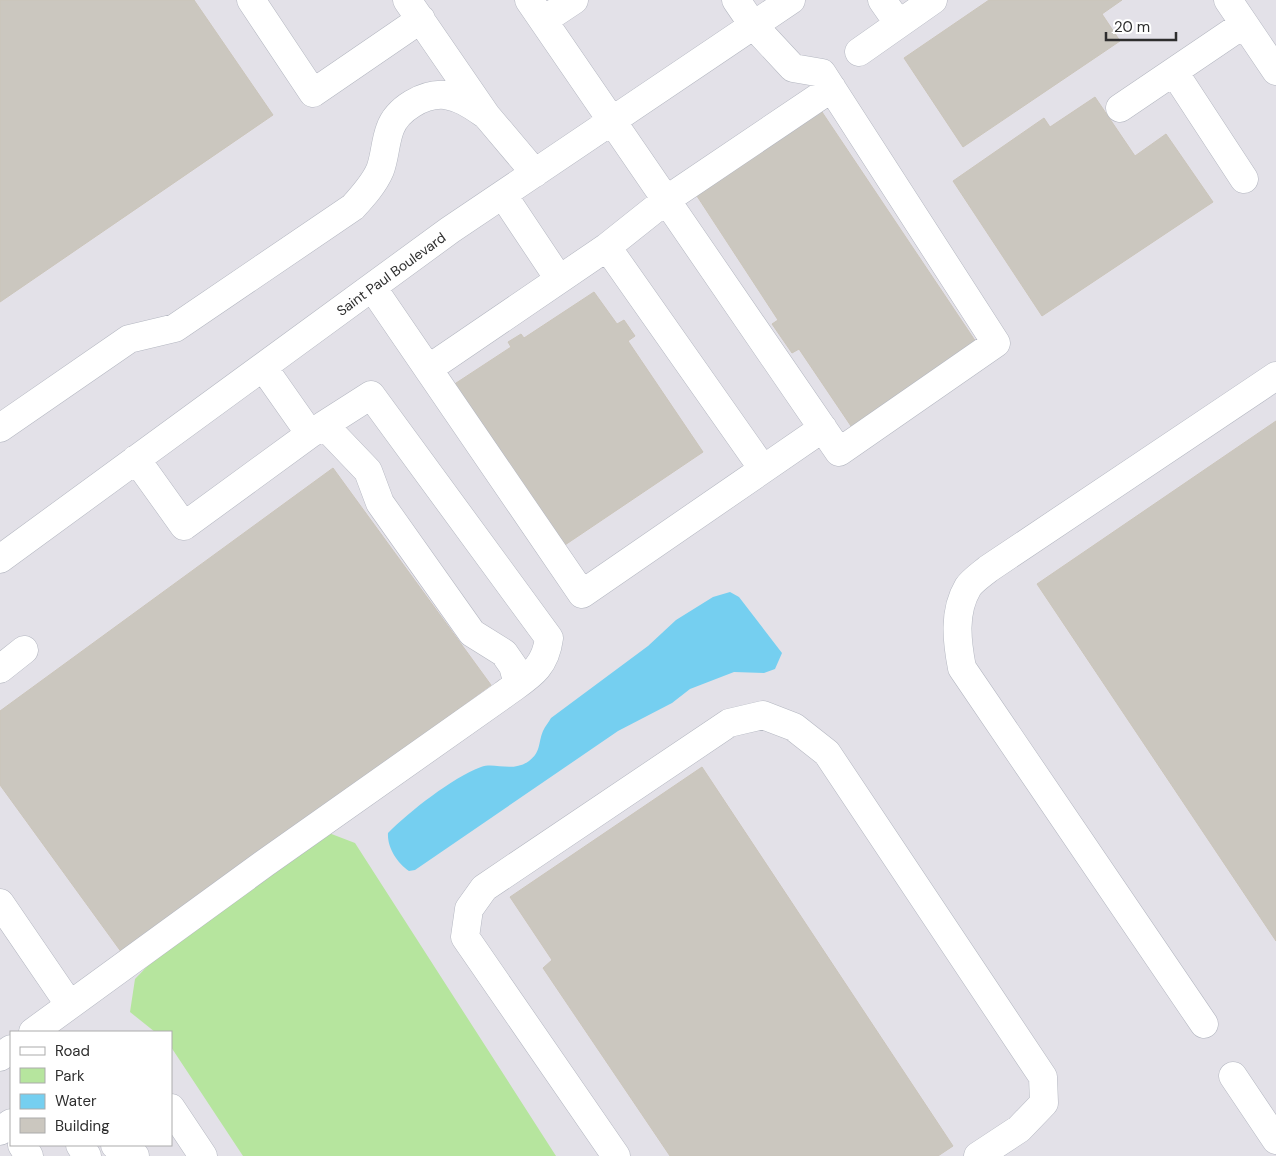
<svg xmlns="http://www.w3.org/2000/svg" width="1276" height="1156" font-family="'DM Sans',sans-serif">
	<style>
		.industrial { fill: #e3e1e8; fill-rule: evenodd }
		.green { fill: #b6e59e }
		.water { fill: #75cff0 }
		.building { fill: #cbc7bf; stroke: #cbc5ba }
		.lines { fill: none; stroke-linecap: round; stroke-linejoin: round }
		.minor-casing { stroke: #b4b7c1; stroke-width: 29 }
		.minor { stroke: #fff; stroke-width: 28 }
		.labels { text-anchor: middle; stroke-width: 4.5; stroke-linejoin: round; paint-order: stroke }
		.street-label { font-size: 14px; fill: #2e2e2e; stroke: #fff }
	</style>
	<rect width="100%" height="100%" fill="#efe9e1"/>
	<path class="industrial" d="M 0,0 L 1276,0 L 1276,1156 L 0,1156 ZM 11,1032 L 171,1032 L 171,1145 L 11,1145 Z"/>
	<path class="green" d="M 321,830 L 355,843 L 556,1156 L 243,1156 L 171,1047 L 171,1032 L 155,1032 L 130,1012 L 135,979 L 196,916 Z"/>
	<path class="water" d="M 730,592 L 739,597 L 782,653 L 775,669 L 764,673 L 734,672 L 690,689 L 672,703 L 618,731 L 415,870 L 409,871 C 397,863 387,847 388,833 C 410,811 452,778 481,767 C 495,762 512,773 529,761 C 541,752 538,743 543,731 C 545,726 549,722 551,718 L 648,646 L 676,620 L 713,597 Z"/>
	<path class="building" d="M 0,0 L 194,0 L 273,115 L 0,302 Z
		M 989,0 L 1122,0 L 1102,14 L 1120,41 L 963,147 L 904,58 Z
		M 1095,97 L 1135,156 L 1166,134 L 1213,202 L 1042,316 L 953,181 L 1044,118 L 1050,127 Z
		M 820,109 L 978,345 L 853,429 L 799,349 L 792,353 L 772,324 L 778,320 L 695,193 Z
		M 594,292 L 617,324 L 624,320 L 635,336 L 628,341 L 703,452 L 559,549 L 450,387 L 511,347 L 508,342 L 521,334 L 524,338 Z
		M 1276,421 L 1276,941 L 1037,584 Z
		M 333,468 L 491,685 L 122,953 L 0,785 L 0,711 Z
		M 702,767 L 953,1146 L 938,1156 L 670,1156 L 543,968 L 552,960 L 510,897 Z"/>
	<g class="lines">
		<defs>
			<path id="minor" d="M 251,0 L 313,93 L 421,19
				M 407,0 L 486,115 L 535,173
				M 529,0 L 839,452 L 996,343 L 822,73 L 793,68 L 753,25 L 736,0
				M 882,0 L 898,23
				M 1228,0 L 1276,71
				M 544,20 L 574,0
				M 859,52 L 933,0
				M 1174,72 L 1244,179
				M 1120,108 L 1244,24
				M 503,195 L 559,279
				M 607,247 L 666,200 L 832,88
				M 372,287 L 582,594 L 823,428
				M 428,369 L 607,247 L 763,469
				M 324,425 L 368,471 L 380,503 L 472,633 L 504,653 L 513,666 L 518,684
				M 0,428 L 129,339 L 175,328 L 353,207 C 363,196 374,184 380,170 C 385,157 385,142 390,129 C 397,109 424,93 445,95 C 461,97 474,107 486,115
				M 136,459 L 184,526 L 310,434 L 263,367
				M 0,559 L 450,230 L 791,0
				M 0,669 L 24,650
				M 0,903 L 69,1004
				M 1204,1024 L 962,668 C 957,642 953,612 968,587 C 972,581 982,574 988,569 L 1276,376
				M 33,1032 L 265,863 L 503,695 C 527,677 545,670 549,638 L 371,395 L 310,434
				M 0,1057 L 11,1049
				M 1233,1076 L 1276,1140
				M 171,1108 L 203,1156
				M 0,1131 L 11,1123
				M 22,1145 L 29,1156
				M 80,1145 L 87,1156
				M 115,1145 L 128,1148 L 135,1156
				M 616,1156 L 465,937 L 469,909 L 484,888 L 729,723 L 763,715 L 794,727 L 827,753 L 1043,1077 L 1044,1103 L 1019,1129 L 978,1156"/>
		</defs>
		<use href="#minor" class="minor-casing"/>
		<use href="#minor" class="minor"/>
	</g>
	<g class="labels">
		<g class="street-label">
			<text transform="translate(391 274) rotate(-36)" y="5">Saint Paul Boulevard</text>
		</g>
	</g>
	<rect x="10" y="1031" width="162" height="115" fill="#ffffff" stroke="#ababab"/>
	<rect x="20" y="1047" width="25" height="8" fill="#ffffff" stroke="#ababab"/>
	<text x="55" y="1056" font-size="15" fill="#2e2e2e">Road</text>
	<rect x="20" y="1068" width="25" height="15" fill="#b6e59e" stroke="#ababab"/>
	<text x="55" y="1081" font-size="15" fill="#2e2e2e">Park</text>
	<rect x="20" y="1094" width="25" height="15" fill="#75cff0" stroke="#ababab"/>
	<text x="55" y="1106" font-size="15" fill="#2e2e2e">Water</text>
	<rect x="20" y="1118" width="25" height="15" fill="#cbc7bf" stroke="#ababab"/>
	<text x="55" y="1131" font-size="15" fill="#2e2e2e">Building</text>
	<path d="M1106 32v8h70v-8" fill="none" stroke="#2e2e2e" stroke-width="2.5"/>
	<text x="1114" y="32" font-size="15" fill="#2e2e2e" stroke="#ffffff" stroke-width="4" paint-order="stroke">20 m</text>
</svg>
